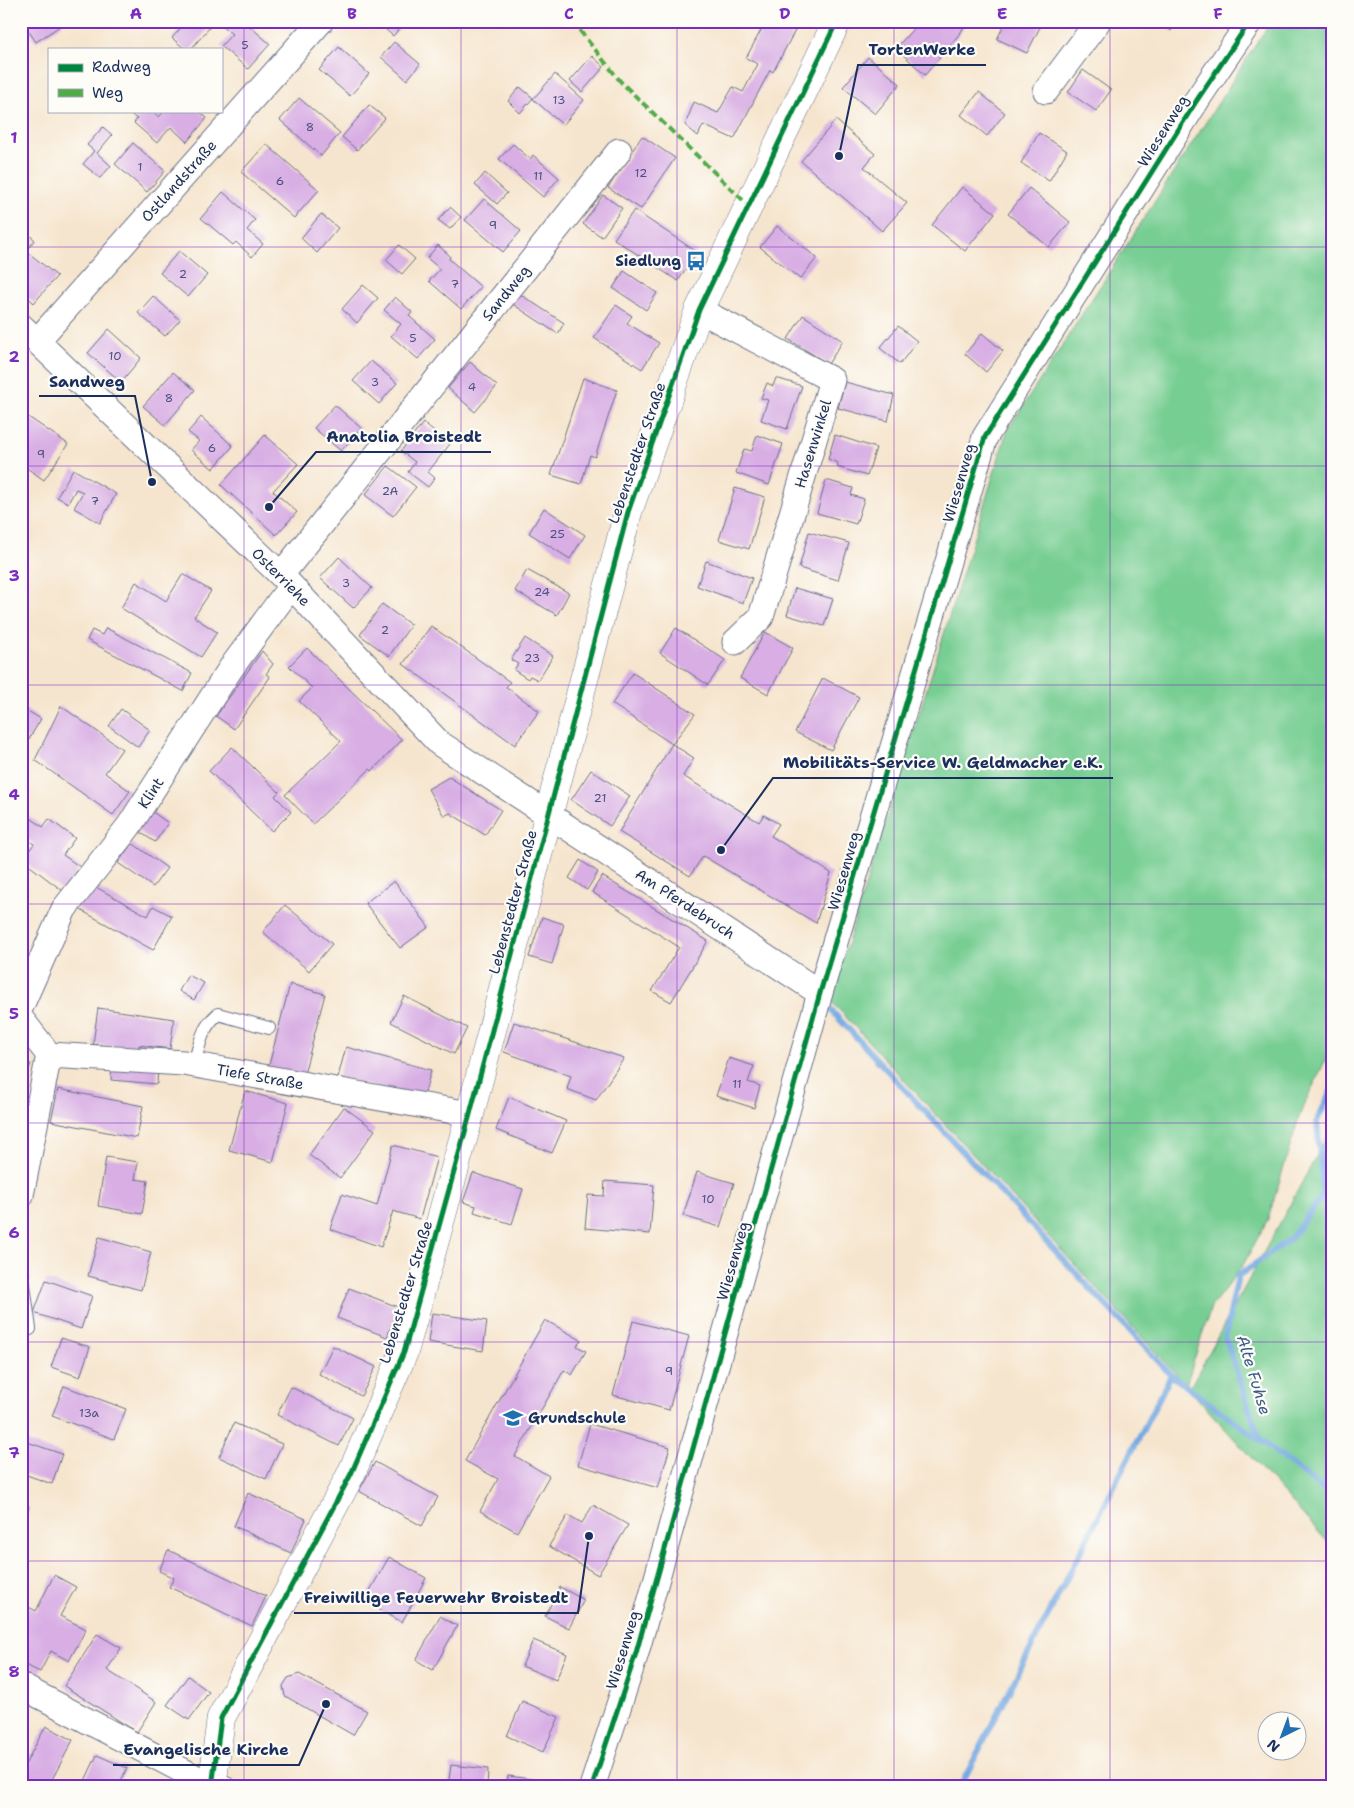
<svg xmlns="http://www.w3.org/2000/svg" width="1354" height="1808" viewBox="0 0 1354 1808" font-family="'Shantell Sans',sans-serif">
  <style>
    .green { fill: #77ce93; stroke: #497e78 }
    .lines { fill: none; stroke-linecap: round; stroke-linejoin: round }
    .stream { stroke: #75a9e2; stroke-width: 6 }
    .building { fill: #d8aee4 }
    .service-casing { stroke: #686f85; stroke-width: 14 }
    .minor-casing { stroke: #686f85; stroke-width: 27 }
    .tertiary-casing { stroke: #686f85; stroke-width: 29 }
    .service { stroke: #fff; stroke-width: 12 }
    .minor { stroke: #fff; stroke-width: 25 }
    .tertiary { stroke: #fff; stroke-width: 28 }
    .quiet { stroke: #52ab49; stroke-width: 4; stroke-dasharray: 8 4; stroke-linecap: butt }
    .cycleway-casing { stroke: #fdfcf7; stroke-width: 8 }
    .cycleway { stroke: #00873e; stroke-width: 5 }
    .grid { fill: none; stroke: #7b2cbf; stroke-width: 1; stroke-opacity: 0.55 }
    .labels { text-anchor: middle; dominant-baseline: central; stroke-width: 4.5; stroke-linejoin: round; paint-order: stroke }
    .number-label { font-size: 12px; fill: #4a4f80 }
    .street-label { font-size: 15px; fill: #1b2f5e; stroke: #fdfcf7 }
    .poi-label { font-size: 15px; font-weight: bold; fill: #1b2f5e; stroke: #fdfcf7; text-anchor: end }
    .water-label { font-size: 16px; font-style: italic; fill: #3a5a8c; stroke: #fdfcf7 }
    .leader { fill: none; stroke: #1b2f5e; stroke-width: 2 }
    .callout-dot { fill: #1b2f5e; stroke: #fdfcf7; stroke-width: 2 }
    .callout-label { font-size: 16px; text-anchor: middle; font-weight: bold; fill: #1b2f5e; stroke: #fdfcf7; stroke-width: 4.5; stroke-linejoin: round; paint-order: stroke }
    .neatline { fill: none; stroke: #7b2cbf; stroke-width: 2 }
    .grid-label { font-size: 16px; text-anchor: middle; font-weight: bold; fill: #7b2cbf }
  </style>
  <rect width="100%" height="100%" fill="#fdfcf7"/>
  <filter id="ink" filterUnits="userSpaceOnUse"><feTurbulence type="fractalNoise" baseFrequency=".02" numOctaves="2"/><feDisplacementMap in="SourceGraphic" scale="10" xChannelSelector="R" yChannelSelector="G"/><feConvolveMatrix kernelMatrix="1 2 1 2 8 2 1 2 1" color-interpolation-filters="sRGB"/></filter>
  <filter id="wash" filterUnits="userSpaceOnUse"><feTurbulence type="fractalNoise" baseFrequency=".0096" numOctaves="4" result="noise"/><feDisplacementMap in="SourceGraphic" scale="20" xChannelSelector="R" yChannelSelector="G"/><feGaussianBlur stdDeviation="1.12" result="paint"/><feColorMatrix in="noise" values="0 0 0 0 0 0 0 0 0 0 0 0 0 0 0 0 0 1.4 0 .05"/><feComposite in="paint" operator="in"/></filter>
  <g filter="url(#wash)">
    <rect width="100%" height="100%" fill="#f6e5ce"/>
    <!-- green -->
    <path class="green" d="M1271 21H1333V1044L1300 1114 1268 1219 1243 1265 1211 1307 1186 1385 830 1000 1007 431Z
      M1333 1126V1548L1189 1389Z"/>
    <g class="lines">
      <!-- stream -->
      <path class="stream" d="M827 1006 1171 1375 960 1787
        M1333 1087 1317 1121 1323 1195 1290 1239 1238 1276 1225 1337 1260 1440 1333 1497
        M1171 1375 1260 1440"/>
    </g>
    <g id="blocks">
      <!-- building -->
      <path class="building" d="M22 21H61L63 24 36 42Z
        M187 21H203L210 27 191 49H185L172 38Z
        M224 21H244L270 44 248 69 221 46 232 34 221 25Z
        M376 21H406L393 36Z
        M766 21H800L773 72 770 70 734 139 703 125 698 136 685 125 694 102 718 113 733 87 743 92 758 64 746 58Z
        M920 21H967L961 32 925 75 896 48Z
        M1006 21H1043L1027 53 997 39Z
        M1159 21H1178L1171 31Z
        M394 42 420 64 407 80 381 57Z
        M339 47 369 74 350 96 319 70Z
        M592 56 604 67 582 92 570 81Z
        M868 57 900 84 875 114 843 87Z
        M1083 70 1111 90 1096 111 1068 92Z
        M555 74 584 100 563 125 533 99Z
        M520 87 533 98 520 113 508 101Z
        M979 92 1005 113 987 136 961 115Z
        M299 98 340 133 321 156 280 120Z
        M369 105 385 118 357 150 342 137Z
        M127 111H152L159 117 164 111H199L207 118 187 142 171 127 157 143 134 123 137 119Z
        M836 120 875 154 864 167 907 203 882 231 801 161Z
        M103 127 112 135 97 153 111 166 100 178 83 164 94 151 87 145Z
        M1039 133 1067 151 1049 181 1021 163Z
        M642 136 675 158 641 209 608 188Z
        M133 143 165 171 147 192 115 164Z
        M266 144 319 190 294 218 241 172Z
        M513 144 530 159 533 155 559 178 543 197 499 159Z
        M485 173 507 193 497 204 475 185Z
        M962 187 995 213 965 251 932 225Z
        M1029 188 1070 222 1049 247 1008 214Z
        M223 192 255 220 247 230 263 244 252 257 236 242 233 245 201 218Z
        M603 195 622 208 602 237 583 224Z
        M484 199 521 231 503 252 465 220Z
        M450 207 461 217 450 229 438 220Z
        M634 210 697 252 678 281 614 239Z
        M321 214 338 228 317 253 301 238Z
        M777 226 817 258 800 279 760 247Z
        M21 228 35 240 21 256Z
        M399 245 415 259 402 274 386 260Z
        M438 245 450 256 449 259 481 287 461 309 429 281 440 269 427 258Z
        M179 251 207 275 188 297 160 273Z
        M30 254 57 276 34 303 21 291V264Z
        M624 271 657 293 646 310 613 288Z
        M363 285 378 298 357 323 342 309Z
        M515 291 564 323 558 334 508 301Z
        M153 296 180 320 165 336 138 313Z
        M395 297 412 312 409 316 435 339 418 359 391 336 401 324 384 310Z
        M616 305 632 316 627 323 659 343 642 369 594 338Z
        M803 315 843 341 828 364 788 339Z
        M898 326 917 341 900 364 880 348Z
        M109 329 141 358 121 382 88 353Z
        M982 333 1003 351 986 372 965 354Z
        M371 361 397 383 379 404 353 381Z
        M470 362 497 386 475 412 448 388Z
        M173 372 195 390 165 425 143 406Z
        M583 378 617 390 595 457 590 455 581 484 551 475Z
        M776 378 802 386 787 429 761 420 768 400 761 398 767 383 773 386Z
        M845 382 894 395 888 421 838 408Z
        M335 405 361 428 341 451 314 428Z
        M21 412 68 444 44 480 21 464Z
        M201 417 233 446 213 469 191 450 199 441 188 432Z
        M423 423 450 444 428 472 435 478 428 487 408 472 415 462 401 451Z
        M265 435 298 464 273 491 297 512 276 535 221 485Z
        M757 435 783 444 769 485 736 473 744 449 752 451Z
        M835 435 876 448 867 476 837 467 838 463 828 459Z
        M388 466 416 487 393 516 365 495Z
        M73 469 116 494 100 523 74 508 83 492 76 489 68 503 57 497Z
        M826 480 853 488 851 495 864 499 856 524 817 513Z
        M735 488 765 497 749 549 719 540Z
        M544 508 585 535 570 559 529 533Z
        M809 532 849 543 838 580 799 568Z
        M339 557 372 588 353 608 320 578Z
        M706 561 752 578 743 603 697 586Z
        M527 570 569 593 557 615 515 591Z
        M183 574 211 591 194 617 217 632 201 657 121 608 136 582 166 601Z
        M795 588 833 599 824 626 787 615Z
        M382 604 411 625 389 656 360 635Z
        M431 626 510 682 506 687 539 711 515 745 403 664Z
        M106 628 192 673 183 691 87 640 92 630 102 635Z
        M676 628 725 660 708 685 660 653Z
        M765 632 793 648 768 694 740 678Z
        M525 638 553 656 538 680 530 676 528 679 514 670 518 664 511 660Z
        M307 648 402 740 372 771 370 769 313 824 285 795 341 741 299 701 312 688 289 666Z
        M262 651 273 664 266 674 270 677 234 729 216 716Z
        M633 673 695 714 672 744 612 704Z
        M823 678 859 697 831 750 795 732Z
        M61 706 122 749 105 773 130 791 113 815 35 760Z
        M21 707 41 719 29 739 21 735Z
        M121 709 150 730 138 747 109 726Z
        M672 744 694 758 683 776 759 822 764 815 779 824 771 836 831 873 816 923 703 856 690 876 619 832Z
        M232 747 279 792 275 796 291 812 272 831 209 771Z
        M591 770 630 796 610 826 571 800Z
        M449 777 501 810 485 835 450 813 444 816 428 789Z
        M150 810 168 823 155 842 137 830Z
        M28 816 43 827 49 819 75 838 63 855 80 867 63 891 22 860 34 844 21 835V826Z
        M132 843 167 868 153 887 118 863Z
        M580 860 598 872 587 890 569 878Z
        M602 876 708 941 671 1002 652 991 679 947 592 892Z
        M394 881 429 927 400 948 365 903Z
        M94 886 148 916 153 906 172 916 153 950 77 908Z
        M285 905 332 944 309 971 263 932Z
        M542 917 564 924 552 964 529 957Z
        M188 975 204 983 194 1000 179 991Z
        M290 984 325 994 303 1078 268 1069Z
        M404 996 467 1028 454 1054 391 1022Z
        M98 1008 174 1019 170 1049 139 1045 138 1050 93 1044Z
        M514 1022 624 1058 596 1100 567 1089 571 1076 504 1052Z
        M346 1047 431 1070 423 1100 338 1077Z
        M729 1058 754 1066 748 1082 760 1086 754 1108 716 1096Z
        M21 1060 31 1064 21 1089Z
        M112 1064 158 1067 157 1084 111 1080Z
        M58 1089 143 1106 137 1138 51 1121Z
        M245 1091 288 1103 273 1162 229 1150Z
        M509 1097 566 1121 552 1153 496 1130Z
        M344 1107 375 1130 340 1178 309 1155Z
        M393 1145 437 1157 420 1219 393 1211 381 1247 330 1229 342 1194 377 1206Z
        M106 1157 138 1162 135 1179 148 1181 142 1214 98 1206Z
        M697 1172 734 1183 720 1227 683 1216Z
        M473 1173 523 1189 512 1224 474 1212 476 1206 463 1202Z
        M605 1181 654 1185 650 1234 585 1228 588 1195 604 1196Z
        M99 1237 151 1252 141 1290 88 1276Z
        M46 1280 92 1296 81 1329 34 1313Z
        M349 1288 398 1307 387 1337 337 1318Z
        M432 1313 487 1321 483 1351 428 1342Z
        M545 1320 581 1340 577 1346 586 1351 572 1375 564 1370 515 1456 549 1476 517 1532 480 1511 498 1479 465 1461Z
        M633 1321 689 1336 669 1410 613 1395Z
        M61 1338 90 1347 80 1377 51 1367Z
        M333 1346 376 1367 361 1396 319 1374Z
        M64 1386 126 1409 114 1439 52 1416Z
        M291 1387 353 1418 339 1446 277 1415Z
        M234 1423 282 1444 266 1479 219 1457Z
        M590 1424 670 1447 658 1488 578 1465Z
        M27 1442 62 1454 52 1484 21 1473V1457Z
        M375 1462 438 1497 422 1526 359 1491Z
        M248 1493 306 1519 291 1553 234 1526Z
        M21 1504 29 1507 22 1527H21Z
        M593 1505 628 1525 598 1575 549 1546 568 1515 582 1523Z
        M168 1550 266 1596 252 1626 169 1587 174 1578 159 1571Z
        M389 1557 426 1578 402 1622 364 1601Z
        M54 1575 76 1587 60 1616 86 1629 69 1661 51 1651 40 1672 21 1663V1603L36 1611Z
        M560 1587 584 1600 569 1628 545 1616Z
        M440 1616 457 1626 433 1670 416 1660Z
        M97 1634 121 1648 107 1670 156 1702 137 1732 64 1686Z
        M533 1640 567 1654 556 1680 522 1666Z
        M299 1674 367 1711 353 1735 285 1696 283 1686 288 1678Z
        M188 1676 209 1692 189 1720 167 1705Z
        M522 1701 559 1717 543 1752 507 1736Z
        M46 1726 73 1740 48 1787H21V1772Z
        M97 1755 127 1768 118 1787H82Z
        M451 1765 488 1769 487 1787H448Z
        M508 1776 539 1780 538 1787H507Z"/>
    </g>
  </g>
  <g filter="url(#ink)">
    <use href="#blocks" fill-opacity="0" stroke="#686f85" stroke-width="1"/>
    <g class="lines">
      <defs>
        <path id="service" d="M193 1065C201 1044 200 1029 218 1014L269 1028
          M21 1263 30 1329"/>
        <path id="minor" d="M1046 91 1097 23 1095 21
          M699 310 832 380 761 617 735 642
          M21 326 281 575 439 743 820 993
          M37 341 321 21
          M281 575 619 151
          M21 1006 64 909 129 826 231 668 291 586
          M21 1019 49 1055
          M49 1055 184 1063 470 1114
          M21 1195 49 1055
          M21 1686 212 1786 222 1787
          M592 1787 636 1653 820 993 985 437 1197 100 1250 21"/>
        <path id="tertiary" d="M212 1787 221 1718 351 1474 404 1352 470 1114 628 512 699 310 837 21"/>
      </defs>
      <!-- service casing -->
      <use href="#service" class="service-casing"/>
      <!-- minor casing -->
      <use href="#minor" class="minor-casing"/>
      <!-- tertiary casing -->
      <use href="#tertiary" class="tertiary-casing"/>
      <!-- service -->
      <use href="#service" class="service"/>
      <!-- minor -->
      <use href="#minor" class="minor"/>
      <!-- tertiary -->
      <use href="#tertiary" class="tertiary"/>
      <!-- quiet -->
      <path class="quiet" d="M572 21 621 82 749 206"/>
      <defs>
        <path id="cycleway" d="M212 1787 221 1718 351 1474 404 1352 470 1114 628 512 699 310 837 21
          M592 1787 636 1653 820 993 985 437 1197 100 1250 21"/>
      </defs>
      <!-- cycleway casing -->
      <use href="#cycleway" class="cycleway-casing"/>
      <!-- cycleway -->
      <use href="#cycleway" class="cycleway"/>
    </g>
  </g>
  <!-- grid -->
  <path class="grid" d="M244 21V1787M461 21V1787M677 21V1787M894 21V1787M1110 21V1787M21 247H1333M21 466H1333M21 685H1333M21 904H1333M21 1123H1333M21 1342H1333M21 1561H1333"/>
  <!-- icons -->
  <defs>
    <symbol id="bus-bare" viewBox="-9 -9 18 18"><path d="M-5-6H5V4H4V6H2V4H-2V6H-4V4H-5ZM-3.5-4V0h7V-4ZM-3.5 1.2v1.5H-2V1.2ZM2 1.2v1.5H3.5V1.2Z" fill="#1f6fb2" stroke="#fdfcf7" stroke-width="2.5" paint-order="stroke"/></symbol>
    <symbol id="school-bare" viewBox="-9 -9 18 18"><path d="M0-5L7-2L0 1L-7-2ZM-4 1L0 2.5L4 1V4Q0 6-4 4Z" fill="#1f6fb2" stroke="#fdfcf7" stroke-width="2.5" paint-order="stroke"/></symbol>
  </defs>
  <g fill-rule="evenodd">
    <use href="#bus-bare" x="682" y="247" width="28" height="28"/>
    <use href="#school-bare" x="499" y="1404" width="28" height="28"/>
  </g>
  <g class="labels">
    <!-- number labels -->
    <g class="number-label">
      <text x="245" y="45">5</text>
      <text x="559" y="100">13</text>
      <text x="310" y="127">8</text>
      <text x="140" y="167">1</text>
      <text x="641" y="173">12</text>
      <text x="538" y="176">11</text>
      <text x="280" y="181">6</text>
      <text x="493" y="225">9</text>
      <text x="183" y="274">2</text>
      <text x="455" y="284">7</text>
      <text x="413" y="338">5</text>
      <text x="115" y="356">10</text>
      <text x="375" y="382">3</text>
      <text x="472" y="387">4</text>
      <text x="169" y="398">8</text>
      <text x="212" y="448">6</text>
      <text x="41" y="454">9</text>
      <text x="390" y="491">2A</text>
      <text x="95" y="501">7</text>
      <text x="557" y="534">25</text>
      <text x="346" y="583">3</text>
      <text x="542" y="592">24</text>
      <text x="385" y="630">2</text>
      <text x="532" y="658">23</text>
      <text x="600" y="798">21</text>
      <text x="737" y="1084">11</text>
      <text x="708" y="1199">10</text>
      <text x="669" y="1371">9</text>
      <text x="89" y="1413">13a</text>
    </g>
    <!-- street labels -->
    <g class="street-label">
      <text transform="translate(1163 131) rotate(-58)">Wiesenweg</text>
      <text transform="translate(179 181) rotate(-48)">Ostlandstraße</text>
      <text transform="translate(506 293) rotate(-51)">Sandweg</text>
      <text transform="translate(813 444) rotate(-73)">Hasenwinkel</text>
      <text transform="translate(637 453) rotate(-71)">Lebenstedter Straße</text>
      <text transform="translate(959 483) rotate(-74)">Wiesenweg</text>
      <text transform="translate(281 577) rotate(45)">Osterriehe</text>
      <text transform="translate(151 793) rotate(-57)">Klint</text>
      <text transform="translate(844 871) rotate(-74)">Wiesenweg</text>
      <text transform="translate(513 902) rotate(-75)">Lebenstedter Straße</text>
      <text transform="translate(685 904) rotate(33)">Am Pferdebruch</text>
      <text transform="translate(260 1077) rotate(10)">Tiefe Straße</text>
      <text transform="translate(733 1261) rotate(-74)">Wiesenweg</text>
      <text transform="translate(406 1292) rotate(-73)">Lebenstedter Straße</text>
      <text transform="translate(623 1650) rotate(-73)">Wiesenweg</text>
    </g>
    <!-- poi labels -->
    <g class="poi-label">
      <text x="681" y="261">Siedlung</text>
      <text x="528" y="1418" text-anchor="start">Grundschule</text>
    </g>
    <!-- water labels -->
    <g class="water-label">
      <text transform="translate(1254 1375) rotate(73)">Alte Fuhse</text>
    </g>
  </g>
  <!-- callouts -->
  <path class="leader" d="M839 156L858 65H986M152 482L135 396H39M269 507L316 452H491M721 850L773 778H1113M589 1536L578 1613H294M326 1704L299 1765H113"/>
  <g class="callout-dot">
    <circle cx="839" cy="156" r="5"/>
    <circle cx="152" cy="482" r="5"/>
    <circle cx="269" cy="507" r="5"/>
    <circle cx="721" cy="850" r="5"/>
    <circle cx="589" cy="1536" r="5"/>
    <circle cx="326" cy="1704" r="5"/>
  </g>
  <g class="callout-label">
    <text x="922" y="55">TortenWerke</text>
    <text x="87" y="387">Sandweg</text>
    <text x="404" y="442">Anatolia Broistedt</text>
    <text x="943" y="768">Mobilitäts-Service W. Geldmacher e.K.</text>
    <text x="436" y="1603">Freiwillige Feuerwehr Broistedt</text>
    <text x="206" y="1755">Evangelische Kirche</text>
  </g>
  <!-- margin -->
  <rect width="1354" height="1808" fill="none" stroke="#fdfcf7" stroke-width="55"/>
  <!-- legend -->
  <rect x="48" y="48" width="175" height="65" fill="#fdfcf7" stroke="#a3aaba"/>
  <rect x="58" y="64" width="25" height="8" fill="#00873e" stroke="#a3aaba"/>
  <text x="92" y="72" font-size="15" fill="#1b2f5e">Radweg</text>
  <rect x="58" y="89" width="25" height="8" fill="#52ab49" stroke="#a3aaba"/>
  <text x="92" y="98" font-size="15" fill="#1b2f5e">Weg</text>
  <!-- north arrow -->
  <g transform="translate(1282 1736) rotate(222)"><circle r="24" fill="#fdfcf7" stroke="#a3aaba"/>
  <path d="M0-4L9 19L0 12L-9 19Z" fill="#1f6fb2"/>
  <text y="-8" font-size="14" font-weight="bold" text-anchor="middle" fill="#1b2f5e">N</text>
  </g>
  <rect x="28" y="28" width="1298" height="1752" class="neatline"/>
  <g class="grid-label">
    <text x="136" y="19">A</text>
    <text x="352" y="19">B</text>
    <text x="569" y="19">C</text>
    <text x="785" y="19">D</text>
    <text x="1002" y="19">E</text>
    <text x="1218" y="19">F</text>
    <text x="14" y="143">1</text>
    <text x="14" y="362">2</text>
    <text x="14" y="581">3</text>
    <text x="14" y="800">4</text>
    <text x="14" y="1019">5</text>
    <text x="14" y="1238">6</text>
    <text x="14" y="1458">7</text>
    <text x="14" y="1677">8</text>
  </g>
</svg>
